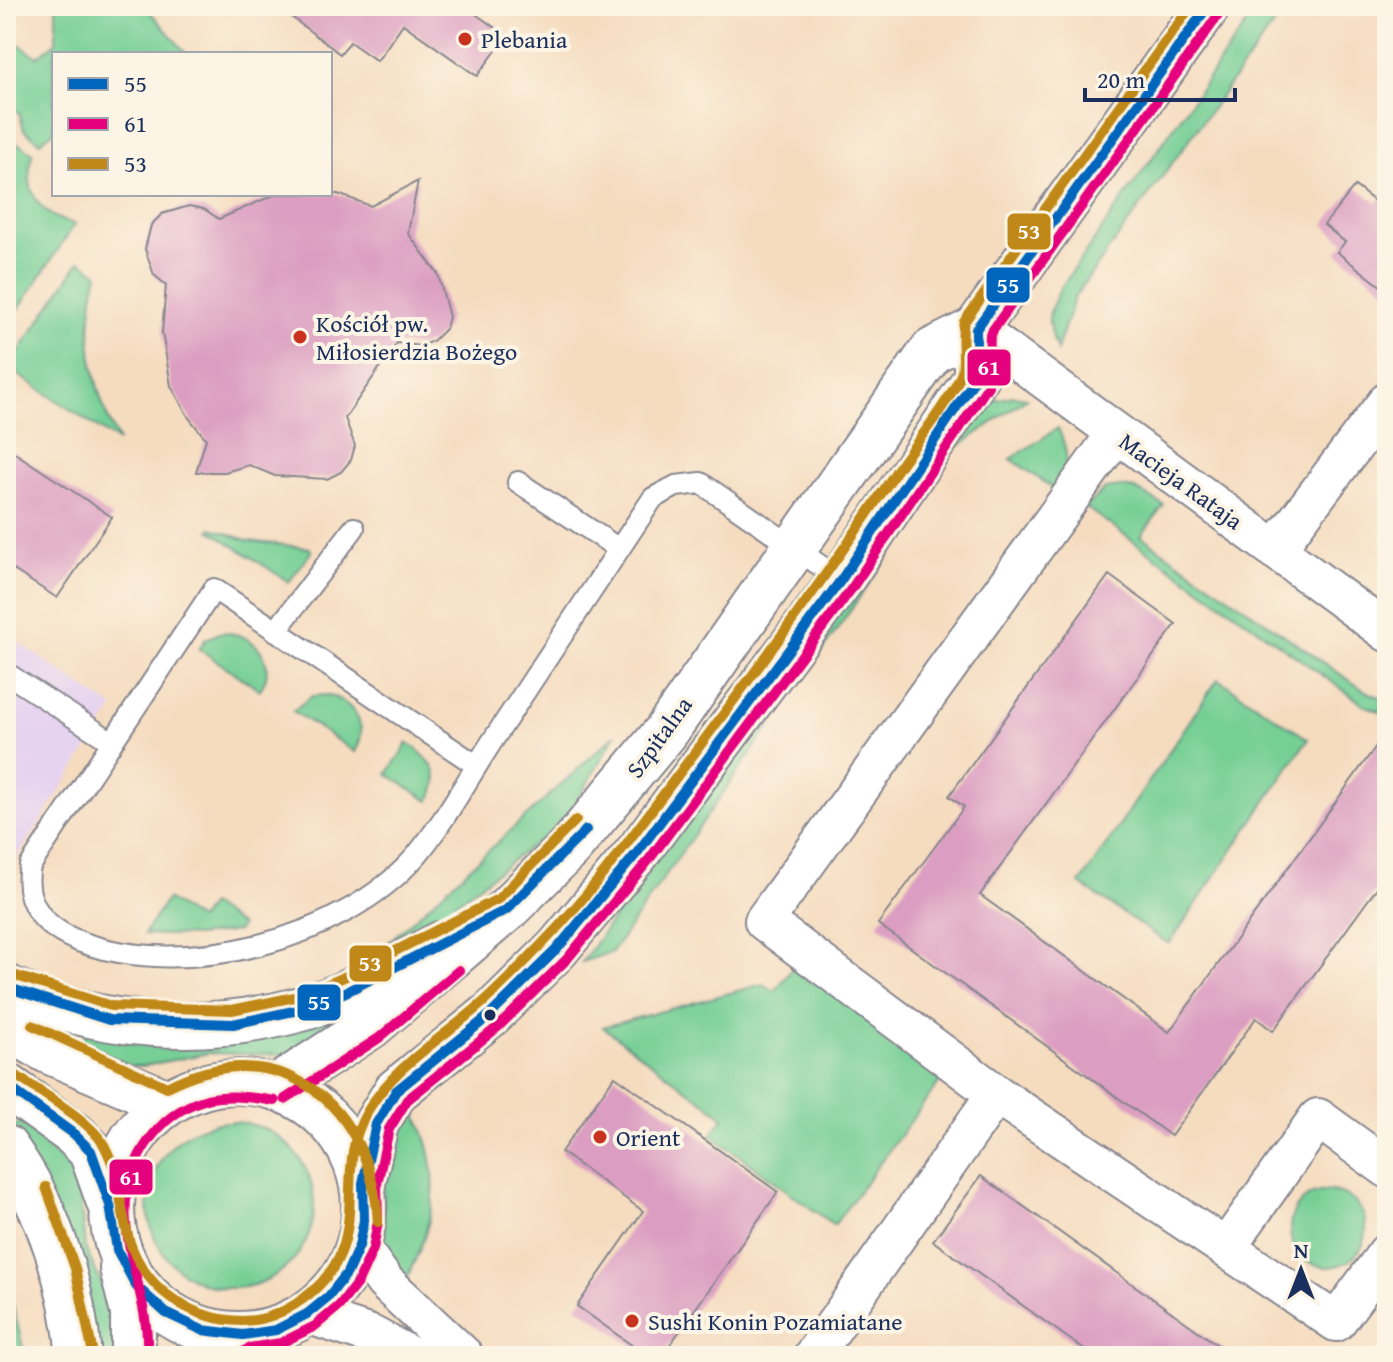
<svg xmlns="http://www.w3.org/2000/svg" width="1393" height="1362" viewBox="0 0 1393 1362" font-family="'Gentium Book Plus',serif">
  <style>
    .built { fill: #e6d3f0 }
    .green { fill: #76cf95; stroke: #487f7a; stroke-width: 2 }
    .building { fill: #db9dc1 }
    .lines { fill: none; stroke-linecap: round; stroke-linejoin: round }
    .lane-casing { stroke: #88868e; stroke-width: 24 }
    .street-casing { stroke: #88868e; stroke-width: 42 }
    .secondary-casing { stroke: #88868e; stroke-width: 48 }
    .lane { stroke: #fff; stroke-width: 20 }
    .street { stroke: #fff; stroke-width: 38 }
    .secondary { stroke: #fff; stroke-width: 44 }
    .bus-1-casing { stroke: #fcf5e5; stroke-width: 16 }
    .bus-2-casing { stroke: #fcf5e5; stroke-width: 16 }
    .bus-3-casing { stroke: #fcf5e5; stroke-width: 16 }
    .bus-1 { stroke: #0065bd; stroke-width: 10 }
    .bus-2 { stroke: #e5007d; stroke-width: 10 }
    .bus-3 { stroke: #c08818; stroke-width: 10 }
    .poi-dot { fill: #c8321e; stroke: #fcf5e5; stroke-width: 3 }
    .bus-dot { fill: #1b2f5e; stroke: #fcf5e5; stroke-width: 3 }
    .labels { text-anchor: middle; dominant-baseline: central; stroke-width: 8; stroke-linejoin: round; paint-order: stroke }
    .poi-label { font-size: 24px; fill: #1b2f5e; stroke: #fcf5e5; text-anchor: start }
    .street-label { font-size: 24px; fill: #1b2f5e; stroke: #fcf5e5 }
    .line-badge { stroke: #fcf5e5; stroke-width: 3 }
    .badge-label { font-size: 22px; text-anchor: middle; font-weight: bold; fill: #fff }
  </style>
  <rect width="100%" height="100%" fill="#fcf5e5"/>
  <filter id="ink" filterUnits="userSpaceOnUse"><feTurbulence type="fractalNoise" baseFrequency=".0125" numOctaves="2"/><feDisplacementMap in="SourceGraphic" scale="16" xChannelSelector="R" yChannelSelector="G"/><feConvolveMatrix kernelMatrix="1 2 1 2 8 2 1 2 1" color-interpolation-filters="sRGB"/></filter>
  <filter id="wash" filterUnits="userSpaceOnUse"><feTurbulence type="fractalNoise" baseFrequency=".006" numOctaves="4" result="noise"/><feDisplacementMap in="SourceGraphic" scale="32" xChannelSelector="R" yChannelSelector="G"/><feGaussianBlur stdDeviation="1.8" result="paint"/><feColorMatrix in="noise" values="0 0 0 0 0 0 0 0 0 0 0 0 0 0 0 0 0 1.4 0 .05"/><feComposite in="paint" operator="in"/></filter>
  <g filter="url(#wash)">
    <rect width="100%" height="100%" fill="#f5dcbf"/>
    <!-- built -->
    <path class="built" d="M6 634 114 708 6 874Z"/>
    <!-- green -->
    <path class="green" d="M56 6H145L187 54H54V131L40 142 24 130 19 112 6 107V44L10 38 37 57 56 42Z
      M1259 6H1287L1075 296 1057 350C1045 321 1046 315 1062 286Z
      M19 144 33 153C22 188 38 217 75 224L6 328V146Z
      M80 261 98 274C82 333 91 388 119 442L8 368Z
      M1014 396 1027 398 935 463 978 404Z
      M1058 428C1068 449 1071 471 1057 491L1011 459Z
      M1120 487 1135 489 1164 505 1141 536 1365 691 1387 700V714L1366 706 1085 507 1105 489Z
      M904 510 903 535 612 952 582 962Z
      M212 528 249 541 310 548 311 552 289 582 210 530Z
      M219 633C252 630 280 660 260 690L199 649 205 640Z
      M1218 679 1308 739 1169 944 1080 884Z
      M328 695C354 703 370 726 355 752L293 711 312 696Z
      M616 734 565 821 397 947 368 961Z
      M408 743C430 758 446 775 429 801L387 774Z
      M167 899 199 920 210 905 241 926 238 931 197 936 144 934Z
      M795 965 944 1076 834 1225 711 1135 724 1117 603 1027 763 984 775 991Z
      M342 1012 349 1024 291 1055 209 1053 143 1066H129L80 1043 86 1031Z
      M411 1103C444 1167 439 1214 407 1277L394 1266 384 1237 383 1184 386 1144Z
      M24 1119 71 1160 78 1176 85 1248 116 1315 114 1356H93L12 1128Z
      M148 1205a83 83 0 1 1 166 0a83 83 0 1 1-166 0Z
      M1290 1229a38 38 0 1 1 76 0a38 38 0 1 1-76 0Z
      M8 1285 25 1356H6Z"/>
    <g id="blocks">
      <!-- building -->
      <path class="building" d="M277 6H464L507 36 477 76 403 24 377 61 350 42 340 54Z
        M418 181 408 233 438 274 449 317 446 328 433 341 420 346 397 343 345 418 355 446 351 460 341 472 327 479 275 476 249 465 225 472H196L206 439 189 418 171 386 162 332 166 285 154 275 145 249 151 225 162 214 189 206 204 209 219 219 276 194H338L371 206Z
        M1355 186 1377 203 1387 191V291L1337 252 1345 242 1324 225Z
        M6 447 112 517 57 598 6 565Z
        M1109 575 1176 624 980 895 1169 1032 1387 731V874L1273 1031 1256 1018 1171 1136 878 924 964 807 949 796Z
        M615 1076 778 1192 662 1356H647L577 1306 643 1211 561 1152Z
        M981 1176 1233 1356H1093L933 1241Z"/>
    </g>
  </g>
  <g filter="url(#ink)">
    <use href="#blocks" fill-opacity="0" stroke="#88868e" stroke-width="2"/>
    <g class="lines">
      <defs>
        <path id="lane" d="M518 482 619 549
          M276 631 354 528
          M6 673 112 742
          M476 765 214 589 30 866C22 904 46 929 81 942 185 980 343 940 416 856 445 821 468 778 493 740 546 659 600 579 653 498L676 486 701 483 841 580"/>
        <path id="street" d="M976 329 1387 632
          M1116 434 764 921 996 1094 1336 1322 1387 1253
          M1275 550 1387 402
          M359 1246 385 1282 464 1356
          M1226 1248 1318 1118 1387 1168
          M307 1314 371 1335 410 1356
          M813 1356 996 1094"/>
        <path id="secondary" d="M6 987C98 1029 204 1036 301 1009 350 996 395 967 440 944
          M6 1027 48 1051 167 1102
          M112 1208a126 126 0 1 1 252 0a126 126 0 1 1-252 0Z
          M6 1085 74 1134 91 1151 110 1205
          M277 1087 371 1026 506 910 570 847 665 733 932 351 976 329 1208 6
          M6 1148C49 1208 72 1283 79 1356
          M363 1183 376 1124 396 1091 490 1015 557 949 637 853 841 580 976 378V329
          M122 1268 133 1313V1356"/>
      </defs>
      <!-- lane casing -->
      <use href="#lane" class="lane-casing"/>
      <!-- street casing -->
      <use href="#street" class="street-casing"/>
      <!-- secondary casing -->
      <use href="#secondary" class="secondary-casing"/>
      <!-- lane -->
      <use href="#lane" class="lane"/>
      <!-- street -->
      <use href="#street" class="street"/>
      <!-- secondary -->
      <use href="#secondary" class="secondary"/>
      <defs>
        <path id="bus-1" d="M6 987 109 1020 233 1024 303 1009 348 991 506 910 586 830
          M6 1085 74 1134 91 1151 110 1205 117 1250 136 1286 166 1313 202 1330 243 1335 276 1330 307 1314 329 1296 347 1273 359 1246 364 1220 363 1183 376 1124 396 1091 490 1015 557 949 637 853 841 580 976 378V329L1208 6"/>
        <path id="bus-2" d="M285 1099 379 1038 459 970
          M147 1356C150 1309 130 1269 126 1223 121 1169 154 1114 207 1099 229 1094 253 1097 275 1101
          M238 1356 249 1348 281 1343 315 1326 339 1306 358 1282 373 1249 378 1221 377 1184 389 1129 407 1100 499 1026 567 959 648 861 852 588 988 386 990 334 1219 14"/>
        <path id="bus-3" d="M10 974 111 1006 232 1010 299 996 342 978 498 899 576 820
          M32 1025 167 1087C280 1029 371 1105 378 1222
          M14 1074C39 1092 89 1119 104 1145 122 1178 120 1218 132 1248 150 1293 194 1320 242 1321 263 1321 285 1312 303 1299 379 1243 329 1177 367 1112 394 1066 440 1040 479 1006 502 986 523 964 544 942 599 885 645 818 693 755 764 660 834 566 899 467 913 447 958 390 962 371 965 355 960 338 964 322L1191 6
          M46 1187 75 1268 93 1354"/>
      </defs>
      <!-- bus-1 casing -->
      <use href="#bus-1" class="bus-1-casing"/>
      <!-- bus-2 casing -->
      <use href="#bus-2" class="bus-2-casing"/>
      <!-- bus-3 casing -->
      <use href="#bus-3" class="bus-3-casing"/>
      <!-- bus-1 -->
      <use href="#bus-1" class="bus-1"/>
      <!-- bus-2 -->
      <use href="#bus-2" class="bus-2"/>
      <!-- bus-3 -->
      <use href="#bus-3" class="bus-3"/>
    </g>
  </g>
  <!-- markers -->
  <g class="poi-dot">
    <circle cx="465" cy="39" r="8"/>
    <circle cx="300" cy="337" r="8"/>
    <circle cx="600" cy="1137" r="8"/>
    <circle cx="632" cy="1321" r="8"/>
  </g>
  <circle class="bus-dot" cx="490" cy="1015" r="7"/>
  <g class="labels">
    <!-- poi labels -->
    <g class="poi-label">
      <text x="481" y="39">Plebania</text>
      <text x="316" y="323">Kościół pw.<tspan x="316" dy="28">Miłosierdzia Bożego</tspan></text>
      <text x="616" y="1137">Orient</text>
      <text x="648" y="1321">Sushi Konin Pozamiatane</text>
    </g>
    <!-- street labels -->
    <g class="street-label">
      <text transform="translate(1181 481) rotate(36)">Macieja Rataja</text>
      <text transform="translate(659 737) rotate(-54)">Szpitalna</text>
    </g>
  </g>
  <g class="line-badge">
    <rect x="1006" y="212" width="46" height="39" rx="8" fill="#c08818"/>
    <rect x="985" y="266" width="46" height="38" rx="8" fill="#0065bd"/>
    <rect x="966" y="348" width="46" height="39" rx="8" fill="#e5007d"/>
    <rect x="348" y="944" width="45" height="39" rx="8" fill="#c08818"/>
    <rect x="296" y="983" width="46" height="39" rx="8" fill="#0065bd"/>
    <rect x="108" y="1158" width="46" height="38" rx="8" fill="#e5007d"/>
  </g>
  <g class="badge-label">
    <text x="1029" y="239">53</text>
    <text x="1008" y="293">55</text>
    <text x="989" y="375">61</text>
    <text x="370" y="971">53</text>
    <text x="319" y="1010">55</text>
    <text x="131" y="1185">61</text>
  </g>
  <!-- margin -->
  <rect width="1393" height="1362" fill="none" stroke="#fcf5e5" stroke-width="32"/>
  <!-- legend -->
  <rect x="52" y="52" width="280" height="144" fill="#fcf5e5" stroke="#a2a6af" stroke-width="2"/>
  <rect x="68" y="78" width="40" height="12" fill="#0065bd" stroke="#a2a6af" stroke-width="2"/>
  <text x="124" y="92" font-size="24" fill="#1b2f5e">55</text>
  <rect x="68" y="118" width="40" height="12" fill="#e5007d" stroke="#a2a6af" stroke-width="2"/>
  <text x="124" y="132" font-size="24" fill="#1b2f5e">61</text>
  <rect x="68" y="158" width="40" height="12" fill="#c08818" stroke="#a2a6af" stroke-width="2"/>
  <text x="124" y="172" font-size="24" fill="#1b2f5e">53</text>
  <!-- north arrow -->
  <g transform="translate(1301 1270)" stroke="#fcf5e5" stroke-width="6" paint-order="stroke">
  <path d="M0-6L14 30L0 20L-14 30Z" fill="#1b2f5e"/>
  <text y="-12" font-size="22" font-weight="bold" text-anchor="middle" fill="#1b2f5e">N</text>
  </g>
  <!-- scale -->
  <path d="M1085 88v12h150v-12" fill="none" stroke="#1b2f5e" stroke-width="4"/>
  <text x="1097" y="88" font-size="24" fill="#1b2f5e" stroke="#fcf5e5" stroke-width="6" paint-order="stroke">20 m</text>
</svg>
